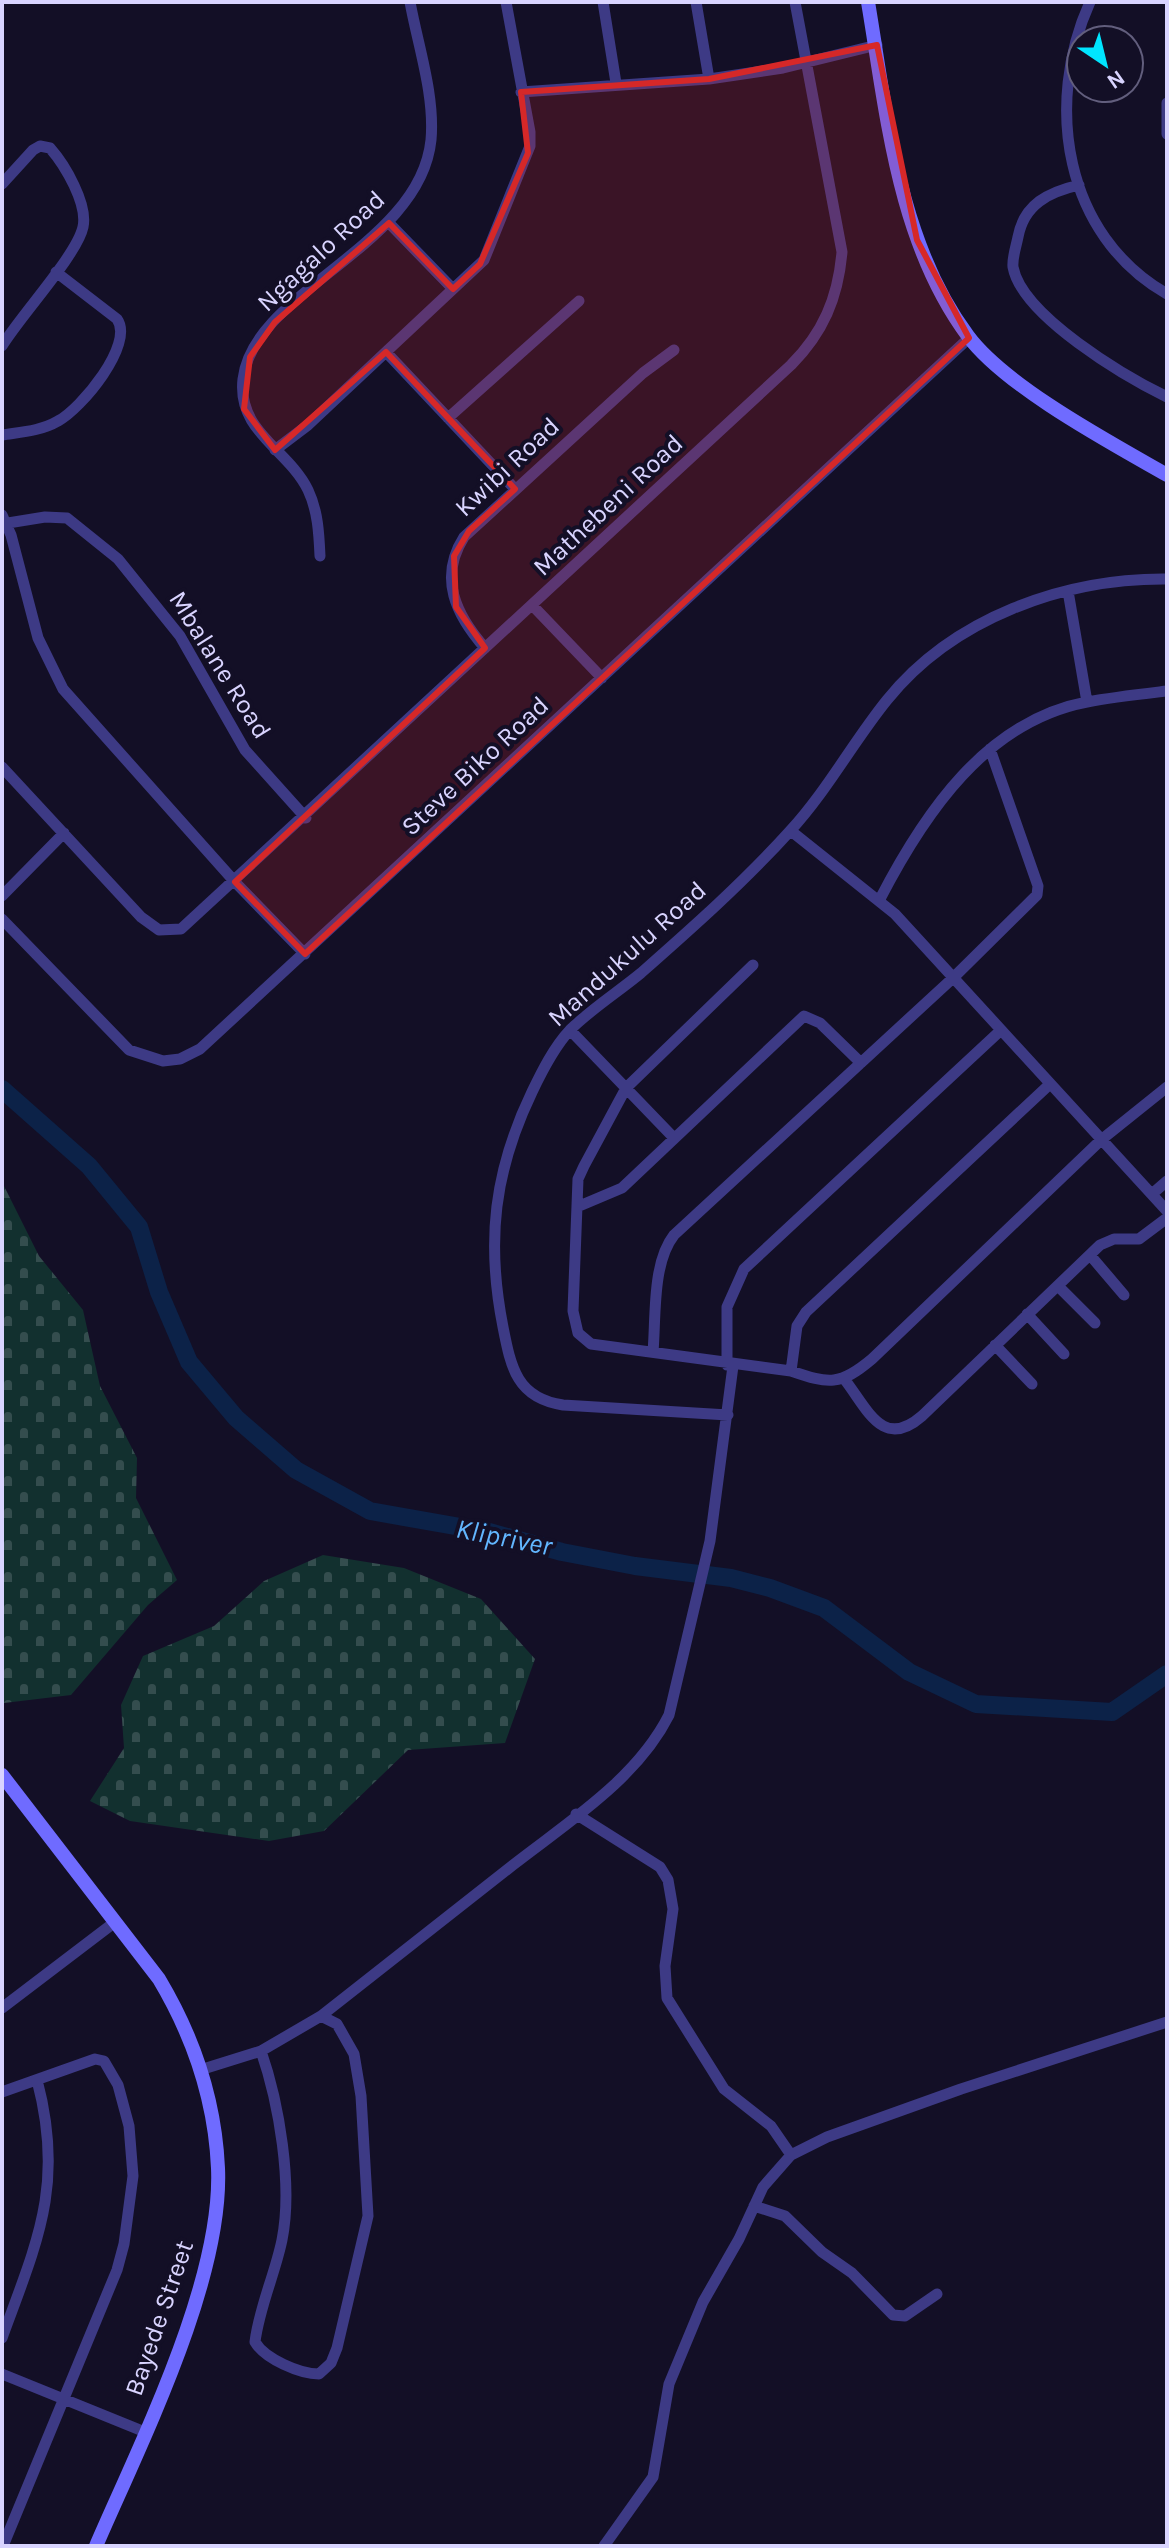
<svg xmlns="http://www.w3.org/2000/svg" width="1169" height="2548" viewBox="0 0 1169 2548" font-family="Karla,sans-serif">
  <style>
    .cemetery { fill: url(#cemetery-stones) }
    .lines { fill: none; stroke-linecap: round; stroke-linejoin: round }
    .river { stroke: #0c2248; stroke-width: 18 }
    .street { stroke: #3d3a85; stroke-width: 11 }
    .secondary { stroke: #6f6bff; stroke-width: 14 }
    .marked { fill: #d62828; fill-opacity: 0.2; stroke: #d62828; stroke-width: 6; stroke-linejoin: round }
    .labels { text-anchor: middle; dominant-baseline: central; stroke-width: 8; stroke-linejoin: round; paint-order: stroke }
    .street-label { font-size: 26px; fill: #d9d4ff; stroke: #130f26 }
    .water-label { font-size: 28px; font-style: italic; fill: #62b6ff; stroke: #130f26 }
  </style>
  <defs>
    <pattern id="cemetery-stones" width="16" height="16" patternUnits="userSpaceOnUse" patternTransform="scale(2)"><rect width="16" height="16" fill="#12302f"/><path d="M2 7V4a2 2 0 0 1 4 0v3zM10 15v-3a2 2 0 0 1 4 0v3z" fill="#344d4e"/></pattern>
  </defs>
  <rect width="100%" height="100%" fill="#130f26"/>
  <!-- cemetery -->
  <path class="cemetery" d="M2 1182 39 1256 83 1310 100 1386 137 1458 136 1498 177 1580 148 1605 71 1695 4 1703Z
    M323 1555 404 1568 481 1599 535 1659 505 1743 408 1750 324 1831 269 1841 130 1821 90 1801 124 1748 121 1705 143 1656 214 1626 264 1581Z"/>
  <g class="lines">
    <!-- river -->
    <path class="river" d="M2 1089 89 1166 139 1227 159 1292 189 1362 236 1418 296 1470 370 1511 489 1532 562 1552 635 1566 731 1578 770 1588 824 1608 909 1672 976 1704 1112 1712 1167 1674"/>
    <!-- street -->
    <path class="street" d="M603 2 616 83
      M696 2 709 79
      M1090 2C1044 104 1064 235 1167 294
      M521 92 709 79 783 68 877 45
      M1167 103V134
      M2 184 33 150 40 146 50 148C65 165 88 204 83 227 77 255 20 316 2 346
      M1079 185C1049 192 1024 204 1018 237 1016 247 1012 258 1013 267 1022 316 1126 377 1167 397
      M389 223 453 289
      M386 352 515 489
      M448 418 579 301
      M2 435C21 432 41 431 58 421 81 409 135 344 117 319L56 272
      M275 450 308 425 484 260 530 146V132L506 2
      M2 515 11 535 38 638 63 689 235 882 305 954
      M8 523 45 517 67 518 118 559 180 636 245 750 306 818
      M320 556C319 534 318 511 308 490 288 449 237 432 243 379 253 291 420 247 431 140 435 95 418 46 410 2
      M1068 591 1087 702
      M533 606 602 678
      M485 648C456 615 438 578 464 537L643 373 674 350
      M2 767 141 917 159 930 181 929 791 365C823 333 838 298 842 252L795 2
      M791 831 895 914 1167 1211
      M2 896 64 833
      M880 899C924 814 986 721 1087 702 1113 697 1141 694 1167 691
      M2 919 129 1050 163 1061 180 1059 200 1049 969 338
      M753 965 626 1088 584 1166 578 1179 573 1311 578 1333 591 1344 791 1371C829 1384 840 1386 872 1359L1101 1140 1167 1087
      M570 1030 674 1138
      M1152 1194 1167 1181
      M577 1207 622 1188 804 1016 820 1023 861 1063
      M1090 1255 1124 1295
      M1058 1286 1095 1323
      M1027 1314 1064 1354
      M995 1345 1032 1384
      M653 1352C656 1317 652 1263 674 1235L953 978 1037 895 1038 886 990 749
      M727 1365V1307L744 1269 1000 1031
      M791 1371 797 1326 806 1312 1050 1084
      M845 1380C868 1410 883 1450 922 1416L1100 1245 1114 1239H1139L1167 1218
      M728 1415 563 1405C517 1398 511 1368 503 1327 486 1241 494 1171 532 1092 542 1071 554 1047 570 1030 591 1009 618 992 641 973 692 928 744 882 790 831 827 791 853 742 887 700 953 618 1064 578 1167 579
      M576 1814 660 1867 668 1880 673 1909 665 1966 667 1998 724 2089 771 2126 791 2155
      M2 2008 115 1922
      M321 2016C385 1966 449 1915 513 1865 568 1822 637 1779 669 1715L710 1541 733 1366
      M200 2070 261 2051 321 2016 337 2024 354 2054 361 2096 368 2216 337 2348 331 2363 319 2374C300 2374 265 2359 255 2342 259 2308 275 2274 282 2240 293 2185 279 2103 261 2051
      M2 2092 95 2059 104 2061 118 2085 129 2126 133 2176 124 2244 117 2270 3 2546
      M754 2206 785 2216 822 2252 852 2273 893 2315 905 2316 937 2294
      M2 2338C37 2242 65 2185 37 2080
      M2 2374 145 2432
      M604 2546 653 2477 669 2384 703 2302 739 2239 763 2187 791 2155 827 2137 961 2089 1167 2022"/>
    <!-- secondary -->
    <path class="secondary" d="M868 2C887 115 898 242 968 336 1006 387 1111 443 1167 475
      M2 1775 159 1979C193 2036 215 2101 218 2168 223 2280 141 2442 96 2546"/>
  </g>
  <!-- marked area -->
  <path class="marked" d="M877 45 917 240 969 338 305 954 235 882 485 648 456 607 454 556 469 531 515 489 386 352 275 450 244 409 250 357 275 322 389 223 453 289 480 264 528 153 521 92 709 79Z"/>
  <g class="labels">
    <!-- street labels -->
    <g class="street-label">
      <text transform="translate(321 251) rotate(-43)">Ngagalo Road</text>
      <text transform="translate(507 467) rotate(-43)">Kwibi Road</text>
      <text transform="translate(608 505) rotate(-43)">Mathebeni Road</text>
      <text transform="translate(220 665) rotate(58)">Mbalane Road</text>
      <text transform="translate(475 766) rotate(-43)">Steve Biko Road</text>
      <text transform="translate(627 954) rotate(-42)">Mandukulu Road</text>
      <text transform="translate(159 2318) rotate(-71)">Bayede Street</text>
    </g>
    <!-- water labels -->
    <g class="water-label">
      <text transform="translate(504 1537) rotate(11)">Klipriver</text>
    </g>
  </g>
  <!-- border -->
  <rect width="1169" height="2548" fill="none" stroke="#d9d4ff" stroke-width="8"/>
  <!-- north arrow -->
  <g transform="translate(1105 64) rotate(145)"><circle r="38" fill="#130f26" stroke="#625e7d" stroke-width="2"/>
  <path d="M0-6L14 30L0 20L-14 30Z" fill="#00e5ff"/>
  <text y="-12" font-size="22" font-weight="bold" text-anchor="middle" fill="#d9d4ff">N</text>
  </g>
</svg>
